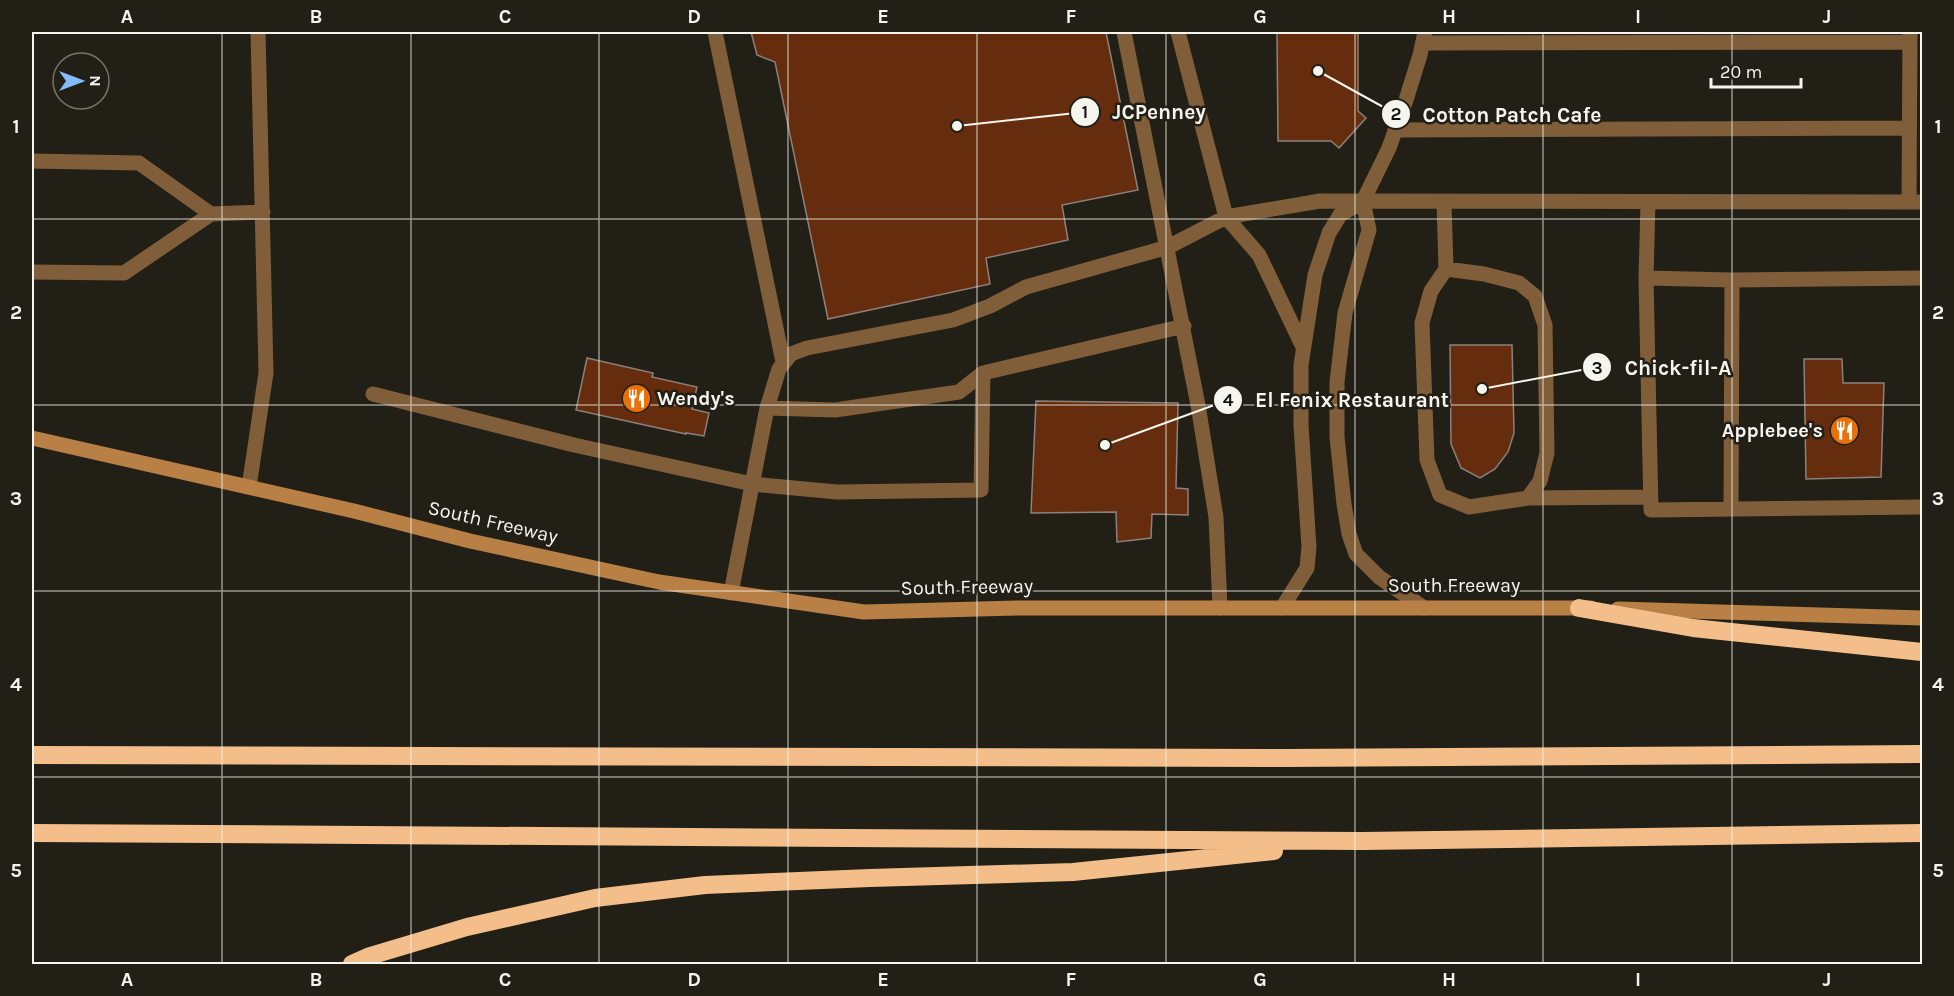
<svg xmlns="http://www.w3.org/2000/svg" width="1954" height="996" viewBox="0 0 1954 996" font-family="Karla,sans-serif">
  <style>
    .building { fill: #652d0d; stroke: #8c817c; stroke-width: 1.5 }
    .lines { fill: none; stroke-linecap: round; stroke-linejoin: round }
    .lane { stroke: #805e3a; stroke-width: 15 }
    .secondary { stroke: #b98045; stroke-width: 15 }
    .highway { stroke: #f3be8a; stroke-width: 18 }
    .grid { fill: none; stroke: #f6f4ee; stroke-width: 1.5; stroke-opacity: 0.55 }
    .labels { text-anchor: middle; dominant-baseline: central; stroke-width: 5; stroke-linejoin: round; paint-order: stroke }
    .poi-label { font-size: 20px; font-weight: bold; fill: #f6f4ee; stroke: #221f16; text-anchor: start }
    .street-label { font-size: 20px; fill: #f6f4ee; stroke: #221f16 }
    .leader { fill: none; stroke: #f6f4ee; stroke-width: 2 }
    .callout-dot { fill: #f6f4ee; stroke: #221f16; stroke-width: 2 }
    .mark-label { font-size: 18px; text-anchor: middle; font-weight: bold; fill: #111 }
    .callout-label { font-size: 21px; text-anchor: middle; font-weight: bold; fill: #f6f4ee; stroke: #221f16; stroke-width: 5; stroke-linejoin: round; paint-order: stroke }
    .neatline { fill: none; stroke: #f6f4ee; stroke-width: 2 }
    .grid-label { font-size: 20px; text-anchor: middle; font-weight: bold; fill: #f6f4ee }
  </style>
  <rect width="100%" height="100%" fill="#221f16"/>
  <!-- building -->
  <path class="building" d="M751 32H1106L1138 190 1062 205 1068 240 986 258 990 284 828 319 775 62 757 55Z
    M1277 32H1358V111L1366 118 1339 148 1331 141H1278Z
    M1450 345H1512L1514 433 1508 452 1495 469 1480 478 1461 468 1451 444Z
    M587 358 653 373 652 377 697 387 692 409 709 413 704 436 686 433V434L576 410Z
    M1804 359H1842L1843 383H1884L1881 477 1806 479Z
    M1036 401 1178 403 1176 488 1188 489V515L1152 514 1151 538 1117 542 1116 512 1031 513Z"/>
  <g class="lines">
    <!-- lane -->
    <path class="lane" d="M715 32 783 362
      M1124 32 1198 405 1216 517 1220 608
      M1178 32 1226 217 1320 201 1922 202
      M1423 43 1910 42
      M1395 130 1909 128
      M32 161 139 163 211 214
      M1363 201 1369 230 1345 313 1337 382V437L1344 504 1349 534 1356 554 1379 577 1424 608
      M1444 202 1446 269 1431 291 1422 323 1427 460 1440 495 1469 507 1528 498 1540 481 1547 453 1545 325 1535 296 1519 283 1484 274 1446 269
      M1909 202 1910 32
      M1648 203 1646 278 1651 510 1922 507
      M32 272 124 273 211 214 263 212
      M1646 278 1732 280 1922 278
      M373 394 574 445 752 484 837 492 981 490 983 373
      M767 408 835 410 959 392 983 373 1184 326
      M249 487 266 373 258 32
      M1528 498 1650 497
      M1731 509 1732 280
      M731 593 767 408 779 369 791 354 807 348 953 320 990 306 1026 287 1168 247 1226 217 1259 255 1303 347
      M1282 608 1307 568 1309 547 1301 425V365L1315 275 1329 233 1340 215 1363 201 1389 148 1406 100 1420 55 1425 32"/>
    <!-- secondary -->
    <path class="secondary" d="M32 438 354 511 470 541 659 582 864 612 1017 608H1591
      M1618 609 1922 618"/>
    <!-- highway -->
    <path class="highway" d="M1579 608 1693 628 1922 652
      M32 755 1286 758 1922 754
      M32 833 1362 841 1922 833
      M352 964 370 956 467 927 595 898 705 885 870 878 1073 872 1274 851"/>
  </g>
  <!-- grid -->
  <path class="grid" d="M222 32V964M411 32V964M599 32V964M788 32V964M977 32V964M1166 32V964M1355 32V964M1543 32V964M1732 32V964M32 219H1922M32 405H1922M32 591H1922M32 777H1922"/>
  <!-- icons -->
  <defs>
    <symbol id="restaurant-disc" viewBox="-11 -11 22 22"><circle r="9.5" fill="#e8710a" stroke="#221f16"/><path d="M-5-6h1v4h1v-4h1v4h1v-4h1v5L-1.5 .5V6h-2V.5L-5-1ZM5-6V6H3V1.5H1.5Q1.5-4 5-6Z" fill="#fff"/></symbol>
  </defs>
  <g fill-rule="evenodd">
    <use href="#restaurant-disc" x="620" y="382" width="33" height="33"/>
    <use href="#restaurant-disc" x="1828" y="414" width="33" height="33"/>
  </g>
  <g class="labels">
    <!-- poi labels -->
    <g class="poi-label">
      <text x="657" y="398">Wendy's</text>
      <text x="1823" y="430" text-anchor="end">Applebee's</text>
    </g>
    <!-- street labels -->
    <g class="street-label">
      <text transform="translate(493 522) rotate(13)">South Freeway</text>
      <text x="1454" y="585">South Freeway</text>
      <text transform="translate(967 587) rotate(-1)">South Freeway</text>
    </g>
  </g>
  <!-- callouts -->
  <path class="leader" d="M957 126L1085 112M1318 71L1396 114M1482 389L1597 367M1105 445L1228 400"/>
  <g class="callout-dot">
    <circle cx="957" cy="126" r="6"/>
    <circle cx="1318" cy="71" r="6"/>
    <circle cx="1482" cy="389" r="6"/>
    <circle cx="1105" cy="445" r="6"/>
    <circle cx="1085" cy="112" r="15"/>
    <circle cx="1396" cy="114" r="15"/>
    <circle cx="1597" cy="367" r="15"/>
    <circle cx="1228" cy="400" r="15"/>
  </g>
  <g class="mark-label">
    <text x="1085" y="118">1</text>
    <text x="1396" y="120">2</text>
    <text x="1597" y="374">3</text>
    <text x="1228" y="406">4</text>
  </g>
  <g class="callout-label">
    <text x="1159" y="119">JCPenney</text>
    <text x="1512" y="122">Cotton Patch Cafe</text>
    <text x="1678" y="375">Chick-fil-A</text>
    <text x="1352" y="407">El Fenix Restaurant</text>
  </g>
  <!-- border -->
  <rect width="1954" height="996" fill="none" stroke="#221f16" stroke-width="66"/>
  <!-- north arrow -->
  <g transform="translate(81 81) rotate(90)"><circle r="28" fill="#221f16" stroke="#77746c" stroke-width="1.5"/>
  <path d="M0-4.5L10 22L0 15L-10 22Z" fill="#84bcfb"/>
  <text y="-9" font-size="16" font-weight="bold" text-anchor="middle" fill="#f6f4ee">N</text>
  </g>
  <!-- scale -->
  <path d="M1711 78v9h90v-9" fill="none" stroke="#f6f4ee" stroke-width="3"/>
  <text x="1720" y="78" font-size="18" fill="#f6f4ee" stroke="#221f16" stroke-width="4.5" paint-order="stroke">20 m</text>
  <rect x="33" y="33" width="1888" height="930" class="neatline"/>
  <g class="grid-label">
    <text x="127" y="23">A</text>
    <text x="316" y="23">B</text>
    <text x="505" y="23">C</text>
    <text x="694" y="23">D</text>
    <text x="883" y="23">E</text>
    <text x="1071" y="23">F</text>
    <text x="1260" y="23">G</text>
    <text x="1449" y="23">H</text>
    <text x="1638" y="23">I</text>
    <text x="1827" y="23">J</text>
    <text x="16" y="133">1</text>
    <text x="1938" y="133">1</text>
    <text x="16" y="319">2</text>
    <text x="1938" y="319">2</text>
    <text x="16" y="505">3</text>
    <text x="1938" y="505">3</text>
    <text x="16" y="691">4</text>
    <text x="1938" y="691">4</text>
    <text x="16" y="877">5</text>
    <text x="1938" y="877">5</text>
    <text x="127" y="986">A</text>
    <text x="316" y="986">B</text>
    <text x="505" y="986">C</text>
    <text x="694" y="986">D</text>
    <text x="883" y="986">E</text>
    <text x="1071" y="986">F</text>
    <text x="1260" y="986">G</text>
    <text x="1449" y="986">H</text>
    <text x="1638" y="986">I</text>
    <text x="1827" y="986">J</text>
  </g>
</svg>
